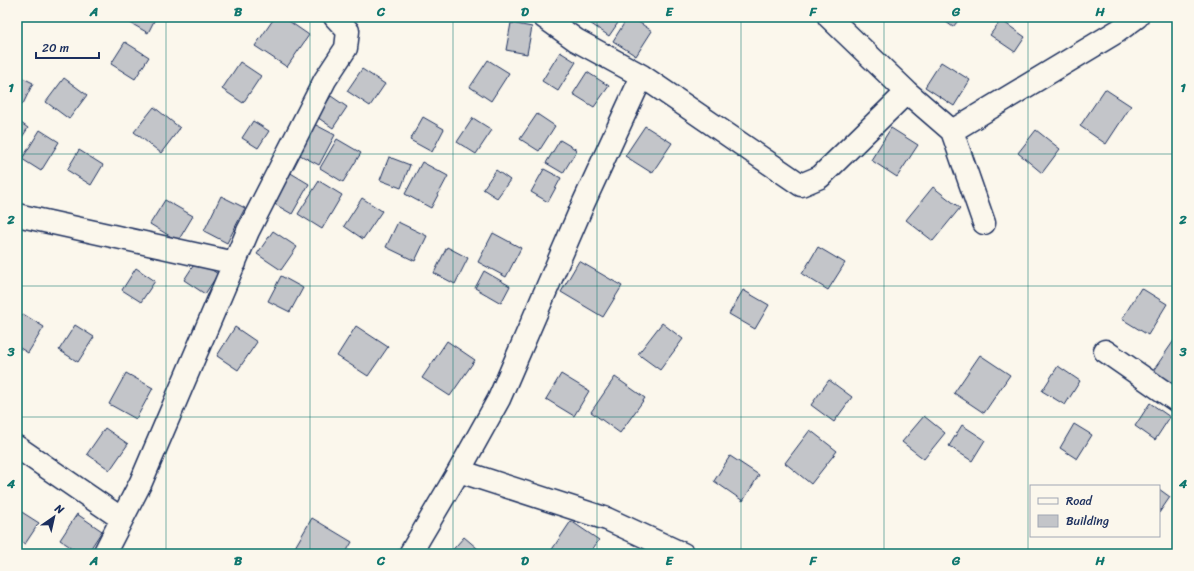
<svg xmlns="http://www.w3.org/2000/svg" width="1194" height="571" viewBox="0 0 1194 571" font-family="Sriracha,sans-serif">
  <style>
    .building { fill: #c3c5c9; stroke: #1b2f5e }
    .lines { fill: none; stroke-linecap: round; stroke-linejoin: round }
    .minor-casing { stroke: #1b2f5e; stroke-width: 25 }
    .minor { stroke: #fbf7ec; stroke-width: 22 }
    .grid { fill: none; stroke: #0f766e; stroke-width: 1; stroke-opacity: 0.55 }
    .neatline { fill: none; stroke: #0f766e; stroke-width: 1.5 }
    .grid-label { font-size: 13px; text-anchor: middle; font-weight: bold; fill: #0f766e }
  </style>
  <rect width="100%" height="100%" fill="#fbf7ec"/>
  <filter id="ink" filterUnits="userSpaceOnUse"><feTurbulence type="fractalNoise" baseFrequency=".025" numOctaves="2"/><feDisplacementMap in="SourceGraphic" scale="8" xChannelSelector="R" yChannelSelector="G"/><feConvolveMatrix kernelMatrix="1 2 1 2 8 2 1 2 1" color-interpolation-filters="sRGB"/></filter>
  <g filter="url(#ink)">
    <!-- building -->
    <path class="building" d="M120 17H156L148 33Z
      M275 17H283L309 35 287 67 255 46Z
      M586 17H622L609 36 584 19Z
      M628 17H631L652 31 636 56 613 41Z
      M939 17H961L953 27Z
      M1001 20 1025 37 1015 52 990 35Z
      M511 23 532 27 527 54 506 50Z
      M125 42 149 57 135 79 111 64Z
      M560 52 576 62 558 91 542 81Z
      M488 60 509 73 491 101 470 87Z
      M240 62 261 76 243 103 222 89Z
      M941 62 970 80 954 106 925 87Z
      M362 69 385 84 370 106 347 91Z
      M587 72 609 86 594 107 573 94Z
      M17 75 33 83 23 104 17 101Z
      M64 78 87 95 69 119 46 102Z
      M1105 89 1131 106 1106 144 1080 126Z
      M331 96 347 107 333 128 317 117Z
      M154 107 180 128 161 153 134 132Z
      M537 114 555 126 539 151 520 139Z
      M423 117 444 129 432 152 410 140Z
      M473 118 492 130 476 154 457 142Z
      M17 120 28 128 17 145Z
      M253 121 269 131 258 148 242 138Z
      M314 124 335 135 319 165 298 154Z
      M645 126 672 143 652 173 625 156Z
      M891 128 918 145 897 177 871 160Z
      M40 130 59 142 41 171 22 159Z
      M1036 130 1060 149 1042 173 1018 153Z
      M337 139 361 153 343 182 320 168Z
      M560 140 577 150 563 173 546 163Z
      M79 150 103 165 91 185 67 170Z
      M389 157 410 165 401 188 380 180Z
      M422 162 448 176 431 208 405 194Z
      M544 169 561 178 548 202 531 192Z
      M496 170 510 180 497 198 483 189Z
      M289 172 309 184 292 214 271 202Z
      M319 181 342 195 322 229 298 214Z
      M933 187 960 208 933 241 906 220Z
      M221 196 245 208 227 243 204 231Z
      M362 198 382 211 363 239 344 226Z
      M165 200 193 216 178 241 150 224Z
      M398 222 427 236 415 261 386 247Z
      M273 231 297 247 281 270 257 254Z
      M493 233 521 248 506 277 478 262Z
      M447 247 468 258 455 284 434 273Z
      M818 247 845 263 828 290 802 274Z
      M197 260 218 274 205 294 184 280Z
      M579 261 622 286 603 317 561 292Z
      M136 268 155 281 141 302 122 290Z
      M484 271 510 286 501 303 475 288Z
      M281 276 303 288 290 312 268 301Z
      M1141 288 1167 304 1148 335 1122 319Z
      M743 290 769 305 755 329 729 314Z
      M23 314 44 327 28 353 17 346V323Z
      M662 323 683 339 660 370 638 354Z
      M75 325 94 337 78 362 59 350Z
      M356 326 388 347 368 376 337 356Z
      M235 327 257 342 238 370 217 356Z
      M1177 336V387L1153 371Z
      M447 341 475 360 450 396 422 378Z
      M980 355 1010 375 984 413 954 393Z
      M1058 366 1080 381 1065 405 1042 391Z
      M126 373 153 388 136 419 109 404Z
      M561 374 589 391 574 416 546 399Z
      M615 377 645 398 620 433 591 412Z
      M829 380 852 397 834 422 811 405Z
      M1150 403 1170 417 1155 440 1135 426Z
      M924 416 945 433 924 459 902 442Z
      M1074 424 1092 435 1077 459 1060 448Z
      M962 425 985 440 972 461 949 446Z
      M105 428 128 444 110 470 87 454Z
      M810 430 837 451 811 484 785 463Z
      M730 456 759 475 743 501 714 481Z
      M1159 489 1170 497 1159 513Z
      M17 509 39 523 25 544 17 539Z
      M77 514 102 531 87 554H81L60 540Z
      M312 518 352 542 345 554H291Z
      M571 521 599 540 589 554H555L551 551Z
      M464 537 484 554H449Z"/>
    <g class="lines">
      <defs>
        <path id="minor" d="M829 17 907 92 952 131 984 223
          M642 76 801 185 820 177 907 92
          M952 131 1118 31 1137 17
          M17 215 235 263
          M1105 351 1177 401
          M17 447 122 519
          M459 471 607 519 683 554
          M104 554 141 482 248 231 325 80 346 48 348 31 335 17
          M410 554 459 471 499 399 584 202 642 76 576 40 544 17"/>
      </defs>
      <!-- minor casing -->
      <use href="#minor" class="minor-casing"/>
      <!-- minor -->
      <use href="#minor" class="minor"/>
    </g>
  </g>
  <!-- grid -->
  <path class="grid" d="M166 17V554M310 17V554M453 17V554M597 17V554M741 17V554M884 17V554M1028 17V554M17 154H1177M17 286H1177M17 417H1177"/>
  <!-- margin -->
  <rect width="1194" height="571" fill="none" stroke="#fbf7ec" stroke-width="44"/>
  <!-- legend -->
  <rect x="1030" y="485" width="130" height="52" fill="#fbf7ec" stroke="#a1a7b3"/>
  <rect x="1038" y="498" width="20" height="6" fill="#fbf7ec" stroke="#a1a7b3"/>
  <text x="1066" y="505" font-size="12" fill="#1b2f5e">Road</text>
  <rect x="1038" y="515" width="20" height="12" fill="#c3c5c9" stroke="#a1a7b3"/>
  <text x="1066" y="525" font-size="12" fill="#1b2f5e">Building</text>
  <!-- north arrow -->
  <g transform="translate(54 517) rotate(34)" stroke="#fbf7ec" stroke-width="3" paint-order="stroke">
  <path d="M0-3L7 15L0 10L-7 15Z" fill="#1b2f5e"/>
  <text y="-6" font-size="11" font-weight="bold" text-anchor="middle" fill="#1b2f5e">N</text>
  </g>
  <!-- scale -->
  <path d="M36 52v6h63v-6" fill="none" stroke="#1b2f5e" stroke-width="2"/>
  <text x="42" y="52" font-size="12" fill="#1b2f5e" stroke="#fbf7ec" stroke-width="3" paint-order="stroke">20 m</text>
  <rect x="22" y="22" width="1150" height="527" class="neatline"/>
  <g class="grid-label">
    <text x="94" y="16">A</text>
    <text x="238" y="16">B</text>
    <text x="381" y="16">C</text>
    <text x="525" y="16">D</text>
    <text x="669" y="16">E</text>
    <text x="813" y="16">F</text>
    <text x="956" y="16">G</text>
    <text x="1100" y="16">H</text>
    <text x="11" y="92">1</text>
    <text x="1183" y="92">1</text>
    <text x="11" y="224">2</text>
    <text x="1183" y="224">2</text>
    <text x="11" y="356">3</text>
    <text x="1183" y="356">3</text>
    <text x="11" y="488">4</text>
    <text x="1183" y="488">4</text>
    <text x="94" y="565">A</text>
    <text x="238" y="565">B</text>
    <text x="381" y="565">C</text>
    <text x="525" y="565">D</text>
    <text x="669" y="565">E</text>
    <text x="813" y="565">F</text>
    <text x="956" y="565">G</text>
    <text x="1100" y="565">H</text>
  </g>
</svg>
